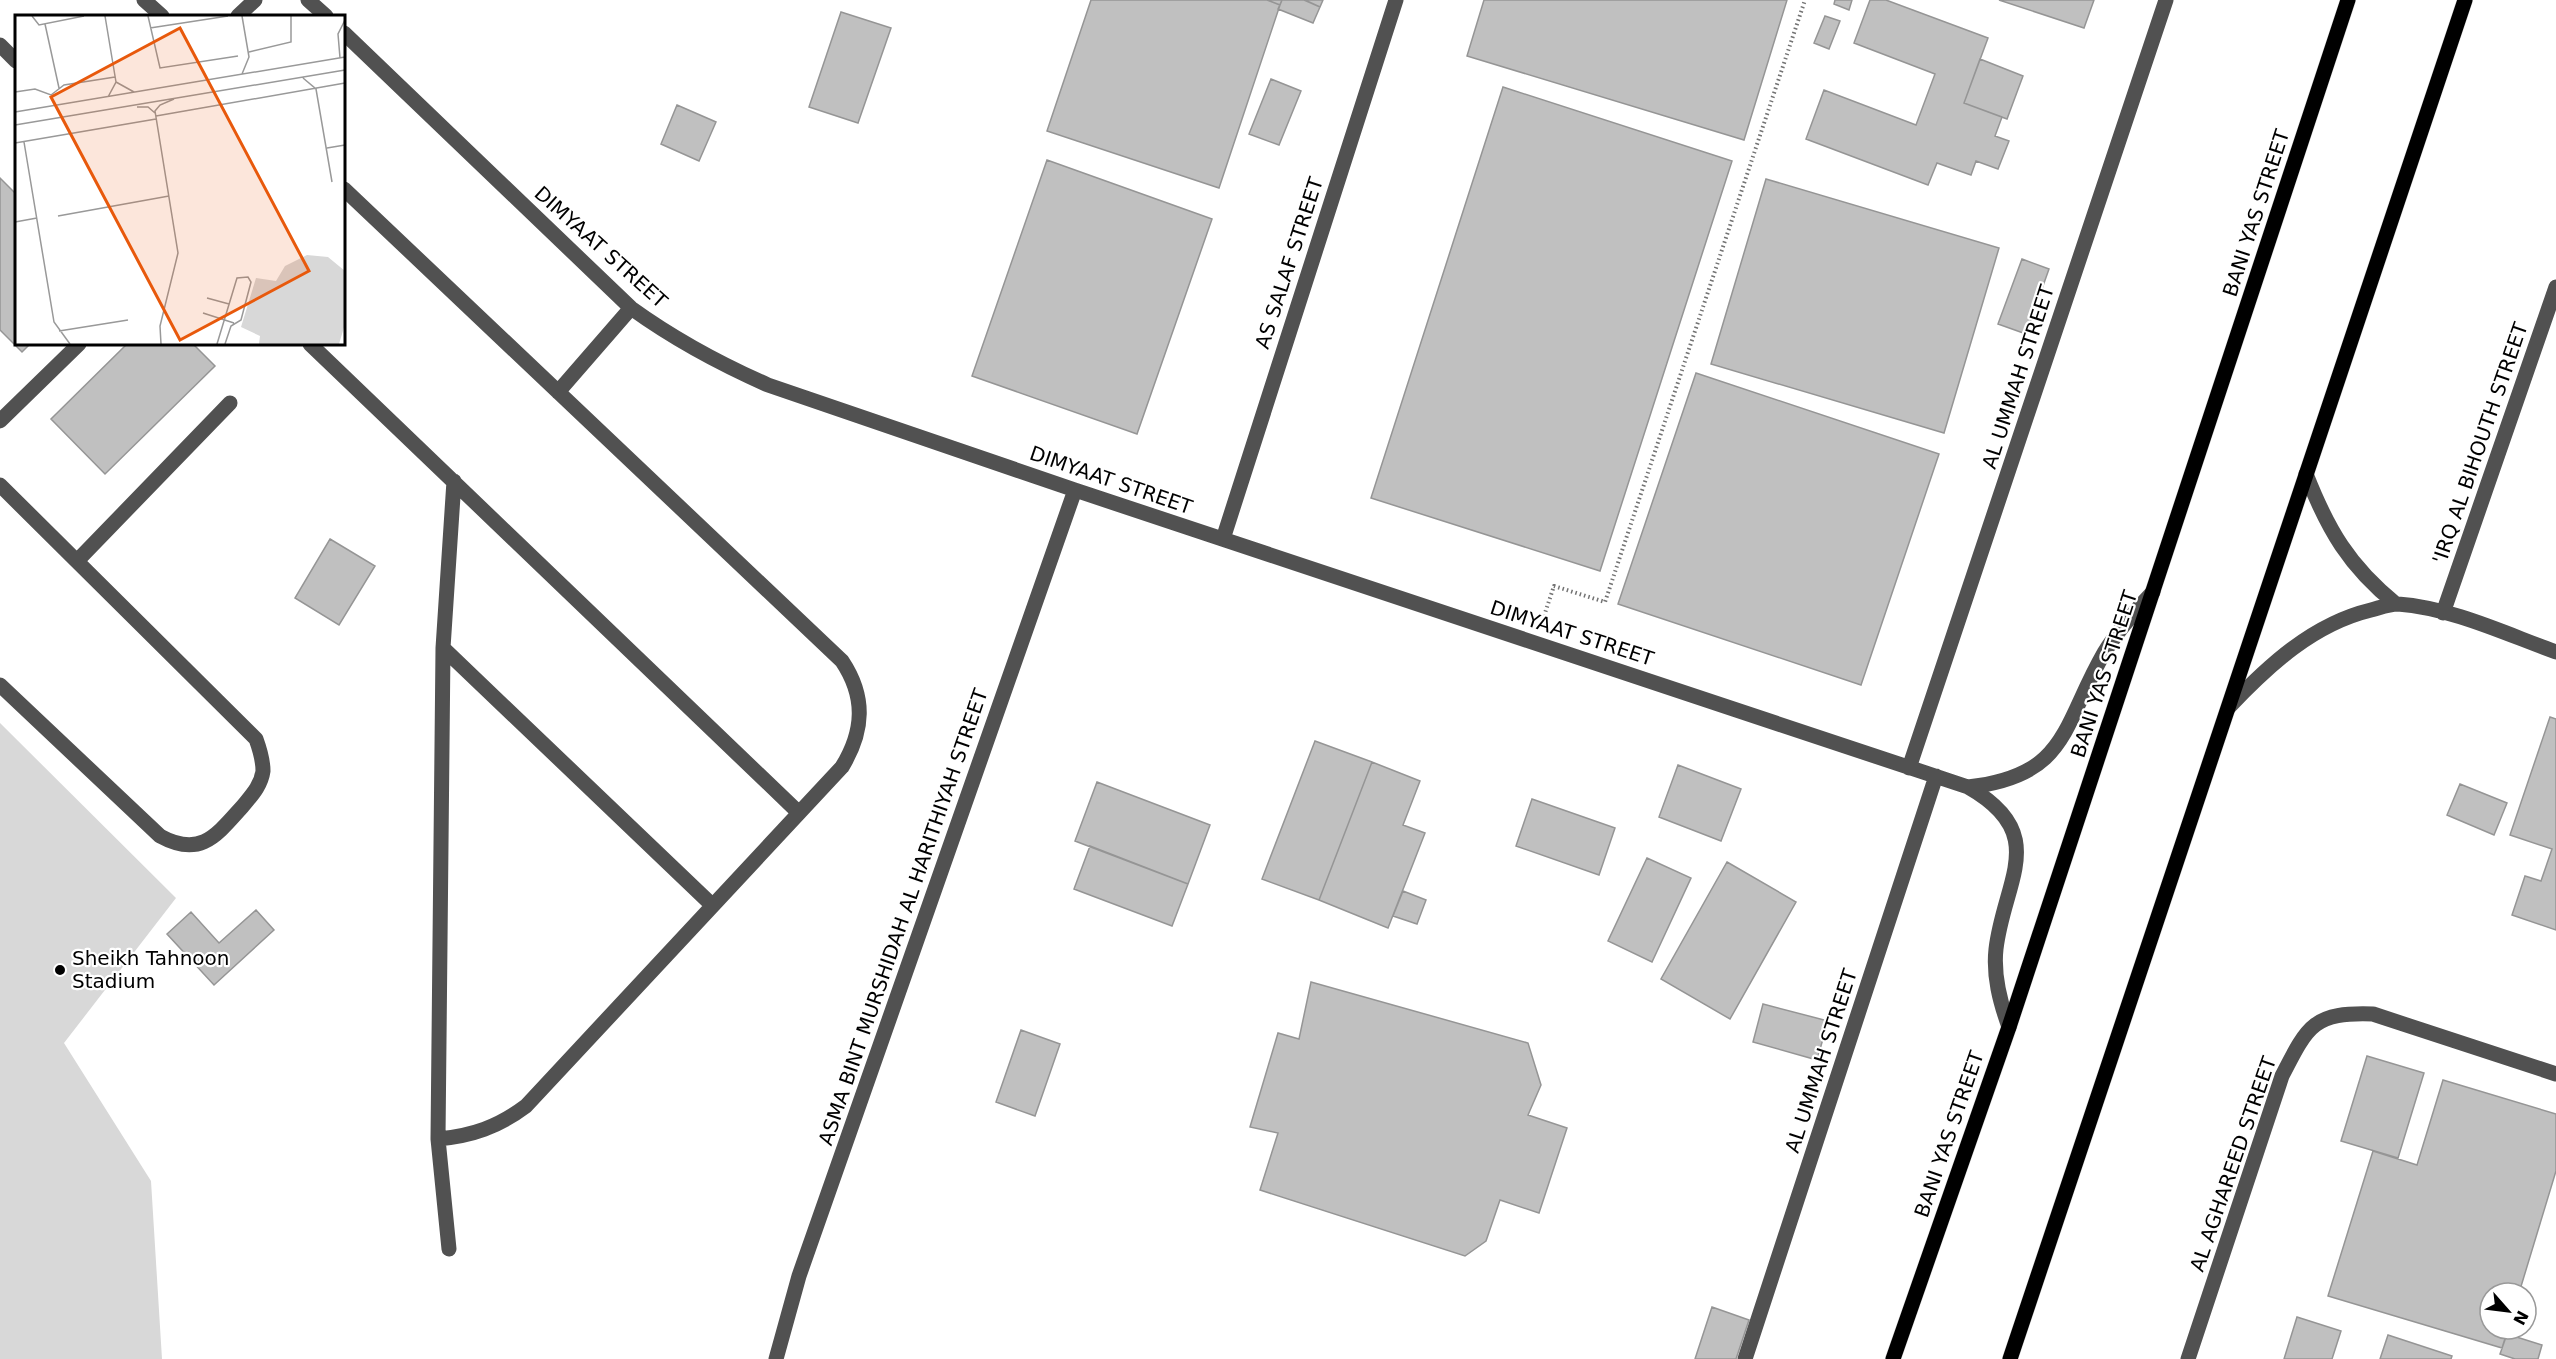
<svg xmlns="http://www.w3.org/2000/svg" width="2556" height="1359" viewBox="0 0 2556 1359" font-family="'DejaVu Sans',sans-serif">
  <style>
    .pitch { fill: #d8d8d8 }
    .building { fill: #c0c0c0; stroke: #959595; stroke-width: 1.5 }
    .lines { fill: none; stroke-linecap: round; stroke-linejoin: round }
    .major-casing { stroke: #dbdbdb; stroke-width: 16 }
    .path { stroke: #737373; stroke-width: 4; stroke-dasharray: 1.5 3; stroke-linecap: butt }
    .minor { stroke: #515151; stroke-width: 15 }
    .major { stroke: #000; stroke-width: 15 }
    .poi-dot { fill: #000; stroke: #fff; stroke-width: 2 }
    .labels { text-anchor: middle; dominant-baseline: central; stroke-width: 4.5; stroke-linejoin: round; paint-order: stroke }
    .street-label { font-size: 20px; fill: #000; stroke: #fff }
    .poi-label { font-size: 20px; fill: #000; stroke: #fff; text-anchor: start }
    .inset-road { fill: none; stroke: #999; stroke-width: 1.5 }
    .view { fill: #e8590c; fill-opacity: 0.15; stroke: #e8590c; stroke-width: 3 }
    .inset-edge { fill: none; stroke: #000; stroke-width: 3 }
  </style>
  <rect width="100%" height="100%" fill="#fff"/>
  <!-- pitch -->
  <path class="pitch" d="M0 723 176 898 64 1043 151 1181 162 1359H0Z"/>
  <!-- building -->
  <path class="building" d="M1091 0H1267L1280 5 1219 188 1047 131Z
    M1267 0H1282L1280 5Z
    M1282 0H1304L1320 7 1313 23 1278 9Z
    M1305 0H1323L1320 7Z
    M1484 0H1787L1744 140 1467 56Z
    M1835 0H1852L1849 10 1834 4Z
    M1870 0H1886L1988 38 1964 103 2002 117 1995 136 2009 141 1998 169 1976 161 1971 175 1937 163 1928 185 1806 139 1824 90 1916 125 1935 74 1854 43Z
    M1999 0H2094L2084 28Z
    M841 12 891 28 858 123 809 107Z
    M1825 16 1840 21 1829 49 1814 43Z
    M1980 59 2023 76 2007 119 1964 103Z
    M1271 79 1301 91 1279 145 1249 134Z
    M1503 87 1732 161 1600 571 1371 498Z
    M677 105 716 122 699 161 661 144Z
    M1047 160 1212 219 1137 434 972 376Z
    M0 178 16 194V344H30L22 352 0 330Z
    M1766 179 1999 248 1944 433 1711 364Z
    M2022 259 2049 269 2026 334 1998 324Z
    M127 344H193L215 366 105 474 51 419Z
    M1696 373 1939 454 1861 685 1618 604Z
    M330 539 375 566 339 625 295 598Z
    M2550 717 2556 719V930L2512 915 2525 876 2541 881 2552 849 2510 835Z
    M1315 741 1372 762 1319 900 1262 879Z
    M1372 762 1420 781 1403 825 1425 833 1388 928 1319 900Z
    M1678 765 1741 789 1721 841 1659 817Z
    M1097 782 1210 825 1188 884 1075 841Z
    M2460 784 2507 803 2494 835 2447 815Z
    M1532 799 1615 828 1599 875 1516 846Z
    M1090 846 1188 884 1172 926 1074 889Z
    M1647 858 1691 878 1652 962 1608 941Z
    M1727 862 1796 902 1730 1019 1661 979Z
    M1403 891 1426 900 1417 924 1393 916Z
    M256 910 274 930 214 985 167 934 191 912 219 943Z
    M1311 982 1528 1043 1541 1085 1528 1115 1567 1128 1539 1213 1500 1200 1486 1241 1465 1256 1260 1190 1278 1133 1250 1127 1278 1033 1299 1039Z
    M1763 1004 1828 1021 1817 1060 1753 1042Z
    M1021 1030 1060 1044 1035 1116 996 1102Z
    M2367 1056 2424 1073 2398 1158 2341 1141Z
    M2443 1080 2556 1114V1171L2519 1293H2490V1329H2508L2502 1348 2328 1296 2373 1151 2417 1165Z
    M1712 1307 1749 1320 1736 1359H1695Z
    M2297 1317 2341 1331 2332 1359H2284Z
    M2507 1334 2542 1345 2538 1359H2515L2500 1354Z
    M2388 1335 2452 1356 2451 1359H2380Z"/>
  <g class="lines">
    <defs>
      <path id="major" d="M1893 1359 2009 1027 2348 0
        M2010 1359 2465 0"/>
    </defs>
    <!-- major casing -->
    <use href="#major" class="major-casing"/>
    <!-- path -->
    <path class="path" d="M1544 616 1554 586 1605 602 1805 0"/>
    <!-- minor -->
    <path class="minor" d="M144 0 162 16
      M308 0 326 16
      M238 16 255 0
      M344 33 631 308C674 339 718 363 768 385L1075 490 1968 787C2051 834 2004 880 1996 949 1993 976 2000 1002 2009 1027
      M0 45 16 61
      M344 189 842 661C866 697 864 731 842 767L526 1106C498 1127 472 1136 438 1139
      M310 344 798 812
      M558 392 631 308
      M0 421 79 344
      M2306 474C2328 530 2349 566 2396 604
      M0 485 256 739C260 750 263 760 263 771 261 786 251 796 242 807 216 836 200 858 160 836L0 685
      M1223 539 1396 0
      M77 561 230 403
      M2443 613 2556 287
      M443 648 712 905
      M2229 707C2269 665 2313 624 2371 610 2379 608 2389 604 2398 604 2452 608 2506 634 2556 652
      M1909 768 2166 0
      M1968 787C2068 776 2062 726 2104 653 2118 630 2135 611 2153 592
      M449 1249 438 1139 443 648 454 481
      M776 1359 799 1276 1075 490
      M1745 1359 1936 776
      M2188 1359 2282 1076C2308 1025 2314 1012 2373 1014L2556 1074"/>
    <!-- major -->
    <use href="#major" class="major"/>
  </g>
  <!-- markers -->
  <circle class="poi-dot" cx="60" cy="970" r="6"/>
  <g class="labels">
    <!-- street labels -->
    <g class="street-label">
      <text transform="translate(2256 213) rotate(-72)">BANI YAS STREET</text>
      <text transform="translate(601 247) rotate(42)">DIMYAAT STREET</text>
      <text transform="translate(1289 263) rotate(-72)">AS SALAF STREET</text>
      <text transform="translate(2018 377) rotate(-72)">AL UMMAH STREET</text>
      <text transform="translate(2480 443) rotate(-71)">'IRQ AL BIHOUTH STREET</text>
      <text transform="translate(1111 480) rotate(19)">DIMYAAT STREET</text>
      <text transform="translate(1572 633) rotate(18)">DIMYAAT STREET</text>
      <text transform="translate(2104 674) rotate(-72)">BANI YAS STREET</text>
      <text transform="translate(903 917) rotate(-71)">ASMA BINT MURSHIDAH AL HARITHIYAH STREET</text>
      <text transform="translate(1821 1061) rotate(-72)">AL UMMAH STREET</text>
      <text transform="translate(1949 1134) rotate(-71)">BANI YAS STREET</text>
      <text transform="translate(2233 1164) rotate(-71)">AL AGHAREED STREET</text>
    </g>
    <!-- poi labels -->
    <g class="poi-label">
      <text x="72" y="958">Sheikh Tahnoon<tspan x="72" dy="23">Stadium</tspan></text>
    </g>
  </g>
  <!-- overview -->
  <g transform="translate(15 15)">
    <rect width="330" height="330" fill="#fff"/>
    <path d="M292 240 313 242 330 256V309L324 329H244L245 321 226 312 241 263 261 266 270 251Z" fill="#d8d8d8"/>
    <path class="inset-road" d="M17 1 24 10 69 1M90 1 101 67 93 82M133 1 145 53 223 41M30 9 44 73M135 13 213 1M234 37 276 27V1M325 43 323 19 330 5M227 59 234 42 227 1M288 63 301 74 317 167M101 67 119 77M0 77 20 74 36 80 49 70 100 62M122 92H133L140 98M0 97 330 42M141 101 330 68M0 110 330 55M9 127 39 307 55 329M0 128 141 104M312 133 330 130M43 201 154 181M0 207 22 203M192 283 214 289M188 298 219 308M44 316 113 305M146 329 145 311 163 238 140 96 145 90 159 84M202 329 222 263 233 262 236 267 226 305 216 311 210 329"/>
    <path class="view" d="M165 13 294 256 165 325 36 82Z"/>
    <rect width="330" height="330" class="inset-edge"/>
  </g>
  <!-- north arrow -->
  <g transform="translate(2508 1311) rotate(118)"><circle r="28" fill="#ffffff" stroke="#999999" stroke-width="1.5"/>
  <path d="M0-4.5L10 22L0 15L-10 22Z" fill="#000000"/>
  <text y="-9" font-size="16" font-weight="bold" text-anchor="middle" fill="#000000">N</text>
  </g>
</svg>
